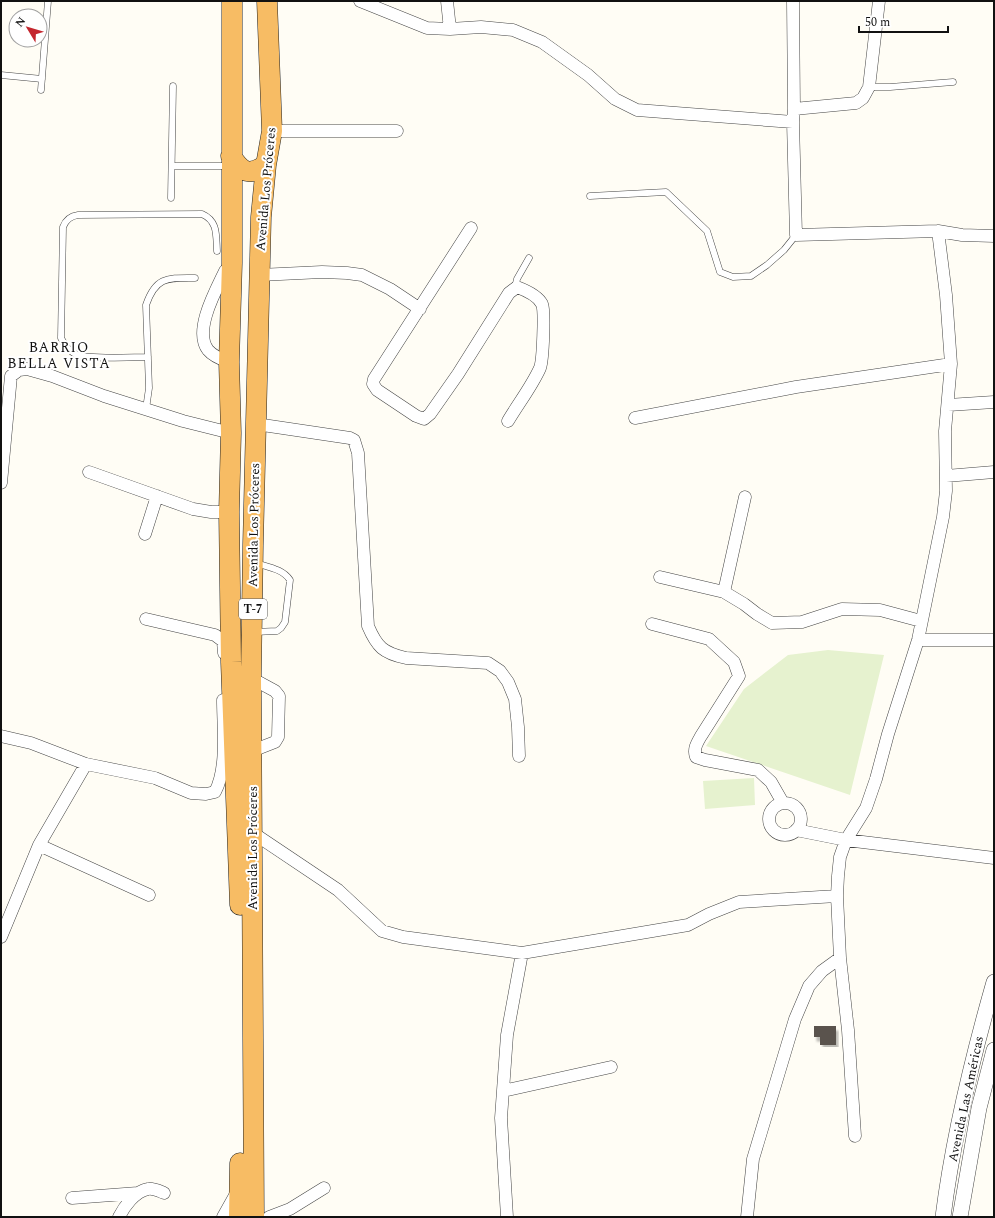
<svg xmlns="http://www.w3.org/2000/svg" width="995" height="1218" viewBox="0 0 995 1218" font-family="Spectral,serif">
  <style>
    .pitch { fill: #e6f2cf }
    .building { fill: #5a524d; filter: url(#shadow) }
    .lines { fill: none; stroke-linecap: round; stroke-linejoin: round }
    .service-casing { stroke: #444; stroke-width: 7 }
    .minor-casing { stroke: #444; stroke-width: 13 }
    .tertiary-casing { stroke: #444; stroke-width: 16 }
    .trunk-casing { stroke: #222; stroke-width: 21 }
    .service { stroke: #fff; stroke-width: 6 }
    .minor { stroke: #fff; stroke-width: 12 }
    .tertiary { stroke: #fff; stroke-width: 15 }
    .trunk { stroke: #f7bc64; stroke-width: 20 }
    .labels { text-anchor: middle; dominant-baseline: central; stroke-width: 4; stroke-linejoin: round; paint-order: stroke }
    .shield { fill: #fff; stroke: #585858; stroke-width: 1 }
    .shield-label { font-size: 12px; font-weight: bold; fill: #111 }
    .street-label { font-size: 13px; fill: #111; stroke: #fff }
    .neighbourhood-label { font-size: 14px; letter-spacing: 1px; fill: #111; stroke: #fff }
  </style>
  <defs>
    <filter id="shadow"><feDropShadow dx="2.5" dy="4.5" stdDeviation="1" flood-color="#0004"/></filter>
  </defs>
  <rect width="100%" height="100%" fill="#fffdf5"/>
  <!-- pitch -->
  <path class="pitch" d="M828 650 884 655 850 795 706 746 744 689 788 655Z
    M754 778 755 805 705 809 703 781Z"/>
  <!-- building -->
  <path class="building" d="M814 1026H836V1045H820V1037H814Z"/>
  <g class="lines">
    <defs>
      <path id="service" d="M1 75 42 79
        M869 87H890L953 82
        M41 90 48 1
        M172 166H230
        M590 196 666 192 707 231 720 272 733 277 751 276 767 265 784 250 796 235
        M171 198 173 86
        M515 288 517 279 529 258
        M148 357C132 357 87 360 75 354 68 350 65 345 61 338L63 227C66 219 71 216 78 215L202 214C218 221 216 235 217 251
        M146 409 149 388 146 305C156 276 168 278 195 278
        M254 632 277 631 281 628 285 622 290 580C283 569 268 567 256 563"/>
      <path id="minor" d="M360 1 427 28 450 29 481 27 513 30 542 42 588 75 615 99 637 110 793 122
        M447 1 450 29
        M793 1 794 109 793 122 796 235 938 231 962 235 994 236
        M794 109 856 103 863 98 869 87 879 1
        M272 131H397
        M471 228 374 379 373 384 377 390 416 416 424 419 430 414 458 374 509 293 517 287C525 290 538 296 542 304 545 311 543 360 540 368 532 386 518 404 508 421
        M259 275 322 272 347 273 362 275 390 289 420 309
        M229 362C223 360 213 356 208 350 193 331 216 290 225 271L230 266
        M948 405 994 402
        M635 418 796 387 951 364
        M256 424 350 438 354 440 358 453 368 626C377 647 383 653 406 658L488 663 500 671 508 682 515 699 518 727 519 756
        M89 472 193 509 211 512H229
        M946 476 994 472
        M1 483 11 376 19 370 27 369 52 376 104 396 183 421 231 433
        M145 534 157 496
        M660 577 724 592 744 604 757 614 772 623 802 622 842 609 880 610 921 621
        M724 592 745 497
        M146 619 215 635 223 641 224 653
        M652 624 709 639 734 662 739 676 701 736C697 743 693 749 696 757L705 760 758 770 771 782 783 803
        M918 640H994
        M251 678 275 691 279 696 278 737 275 742 252 751
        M1 736 31 743 86 764 155 778 191 793 206 794 215 792C228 768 223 727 223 700
        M769 819a16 16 0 1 1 32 0a16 16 0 1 1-32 0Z
        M796 830 846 840 994 858
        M253 833 338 890 382 931 403 937 522 953 688 925 709 914 739 902 837 896
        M39 845 149 895
        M1 937 39 845 86 764
        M503 1091 611 1067
        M855 1136 848 1030 840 958 837 896 838 876 840 857 846 840 866 808 876 779 888 734 918 640 943 517 946 491 945 431 951 364 946 295 938 231
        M72 1198 138 1193
        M119 1217C124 1207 135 1191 148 1189 153 1188 159 1191 164 1193
        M223 1217 237 1192
        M269 1217 290 1209 324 1188
        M507 1217 501 1118 507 1035 522 953
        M747 1217 753 1159 795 1019 809 986 822 971 840 958"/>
      <path id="tertiary" d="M943 1217C953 1137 972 1059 994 982
        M960 1217 979 1108 994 1050"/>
      <path id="trunk" d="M232 1V263L229 362 231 433 229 512 231 662 240 905
        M231 156C242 173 249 176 266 165
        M239 1217 240 1163
        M254 1217 251 678 253 545 261 217 266 165 272 131 267 1"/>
    </defs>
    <!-- service casing -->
    <use href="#service" class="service-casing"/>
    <!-- minor casing -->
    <use href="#minor" class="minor-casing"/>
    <!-- tertiary casing -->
    <use href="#tertiary" class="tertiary-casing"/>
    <!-- trunk casing -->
    <use href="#trunk" class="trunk-casing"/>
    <!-- service -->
    <use href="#service" class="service"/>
    <!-- minor -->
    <use href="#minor" class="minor"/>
    <!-- tertiary -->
    <use href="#tertiary" class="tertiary"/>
    <!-- trunk -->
    <use href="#trunk" class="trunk"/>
  </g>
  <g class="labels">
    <!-- shield labels -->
    <rect class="shield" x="239" y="599" width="28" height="20" rx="3"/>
    <g class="shield-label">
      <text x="253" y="609">T-7</text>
    </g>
    <!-- street labels -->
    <g class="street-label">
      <text transform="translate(266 189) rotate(-85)">Avenida Los Próceres</text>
      <text transform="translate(254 525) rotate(-89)">Avenida Los Próceres</text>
      <text transform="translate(253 848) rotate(-90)">Avenida Los Próceres</text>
      <text transform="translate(966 1099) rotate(-78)">Avenida Las Américas</text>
    </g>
    <!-- neighbourhood labels -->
    <g class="neighbourhood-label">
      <text x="59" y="347">BARRIO<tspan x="59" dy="16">BELLA VISTA</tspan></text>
    </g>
  </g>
  <!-- border -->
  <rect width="995" height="1218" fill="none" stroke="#111111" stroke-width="4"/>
  <!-- north arrow -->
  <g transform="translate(28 28) rotate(308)"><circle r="19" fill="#ffffff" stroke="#a0a0a0"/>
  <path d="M0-3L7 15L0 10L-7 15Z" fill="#c4262e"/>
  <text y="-6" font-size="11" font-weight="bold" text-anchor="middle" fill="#111111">N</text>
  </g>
  <!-- scale -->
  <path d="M859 26v6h89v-6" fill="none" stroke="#111111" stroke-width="2"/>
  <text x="865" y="26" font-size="12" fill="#111111" stroke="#ffffff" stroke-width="3" paint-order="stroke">50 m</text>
</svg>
